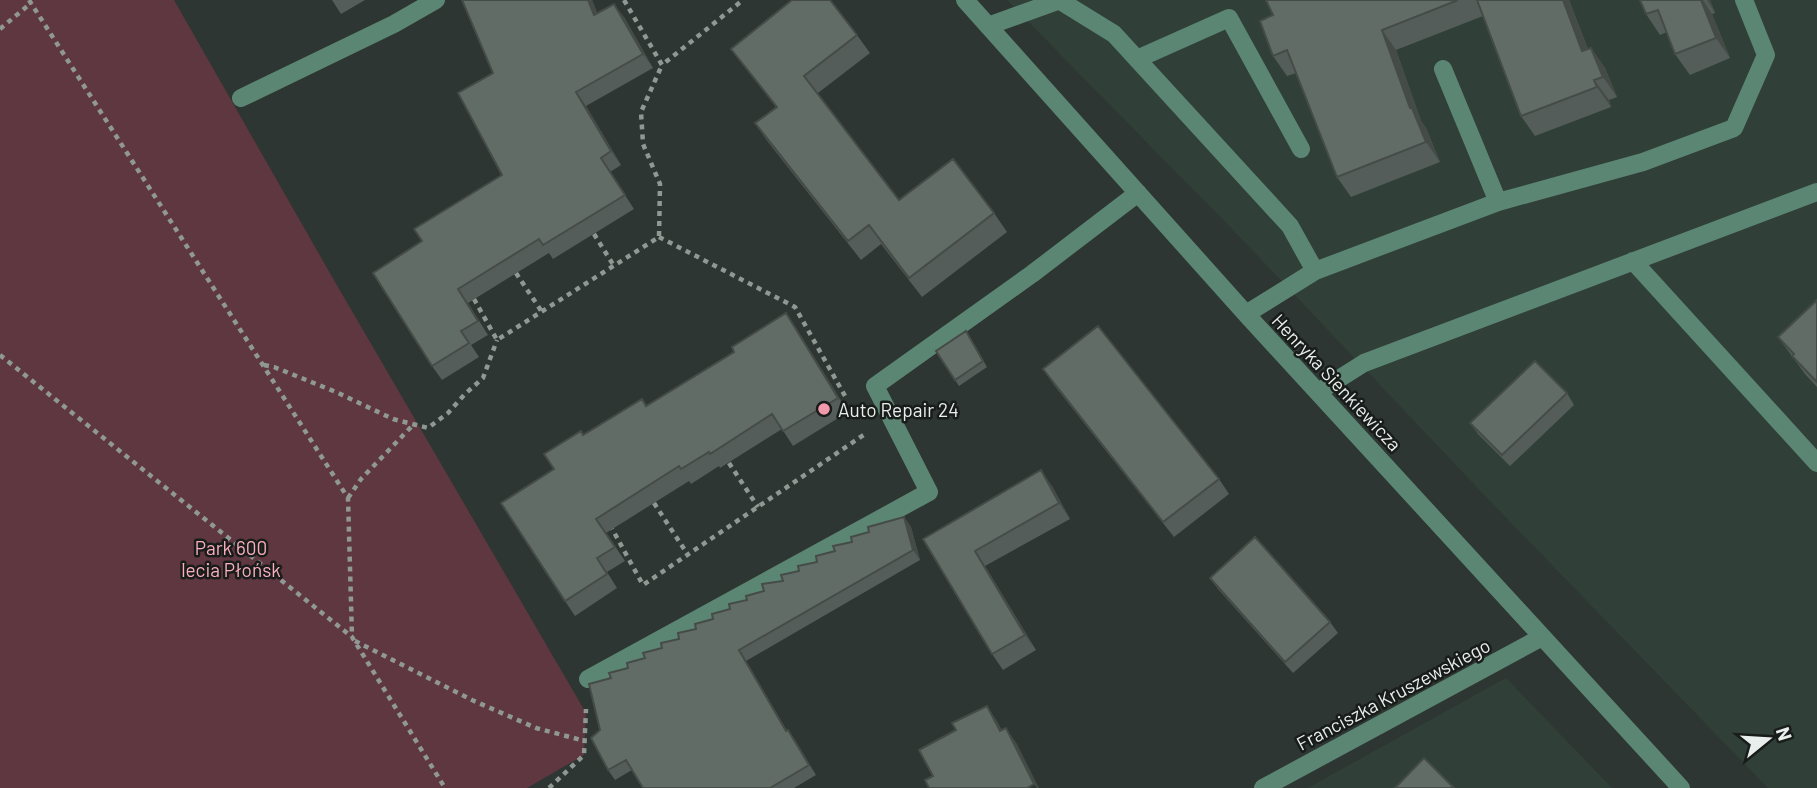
<svg xmlns="http://www.w3.org/2000/svg" width="1817" height="788" viewBox="0 0 1817 788" font-family="Barlow,sans-serif">
  <style>
    .built { fill: #304039 }
    .green { fill: #5f3740 }
    .lines { fill: none; stroke-linecap: round; stroke-linejoin: round }
    .path { stroke: #909894; stroke-width: 4.5; stroke-dasharray: 5 5; stroke-linecap: butt }
    .minor { stroke: #5c8674; stroke-width: 18 }
    .wall { fill: #545d59 }
    .shaded-wall { fill: #454c48 }
    .building { fill: #626c67; stroke: #454c48; stroke-width: 2 }
    .poi-dot { fill: #f29aac; stroke: #181c1a; stroke-width: 2.5 }
    .labels { text-anchor: middle; dominant-baseline: central; stroke-width: 5; stroke-linejoin: round; paint-order: stroke }
    .street-label { font-size: 19px; fill: #e9efec; stroke: #181c1a }
    .poi-label { font-size: 19px; fill: #e9efec; stroke: #181c1a; text-anchor: start }
    .park-label { font-size: 19px; fill: #fcaebe; stroke: #181c1a }
  </style>
  <rect width="100%" height="100%" fill="#2d3632"/>
  <!-- built -->
  <path class="built" d="M1007 0H1817V788H1768L1490 501 1237 234Z
    M1506 678 1612 788H1308Z"/>
  <!-- green -->
  <path class="green" d="M0 0H174L331 275 586 713 584 755 527 788H0Z"/>
  <g class="lines">
    <!-- path -->
    <path class="path" d="M29 0 348 498 352 637
      M624 0 662 65 743 0
      M0 29 31 3
      M594 234 614 266
      M659 237 795 307 845 396
      M516 273 542 312
      M474 299 497 340 659 237 660 184 643 144 641 112 662 65
      M0 355 352 637 445 788
      M264 365 274 367 336 392 393 419 428 428 448 413 465 394 483 378 497 340
      M729 463 758 507
      M348 498 361 479 413 425
      M654 503 688 555
      M610 525 643 585 865 434
      M355 641 472 700 536 728 585 741
      M549 788 584 755 586 709"/>
    <!-- minor -->
    <path class="minor" d="M965 0 1246 314 1681 788
      M1059 0 1114 34 1290 226 1315 271
      M988 26 1060 0
      M1137 59 1229 18 1301 149
      M1443 69 1498 202
      M241 98 394 24 436 0
      M1633 261 1817 463
      M1246 314 1315 271 1498 202 1643 162 1734 128 1766 55 1744 0
      M1318 392 1364 363 1817 192
      M588 679 929 492 875 386 1032 274 1138 193
      M1263 788 1542 637"/>
  </g>
  <!-- wall -->
  <path class="wall" d="M332 0H365L341 14Z
    M462 0H592L597 13 624 17 653 68 586 106 621 165 610 172 634 209 553 259 549 253 468 303 488 335 471 345 479 357 442 380 432 366 422 241 502 175 493 73Z
    M1266 0H1569L1588 49 1591 48 1605 68 1617 97 1609 100 1611 107 1535 136 1521 116 1483 16 1396 50 1421 121 1426 128 1440 162 1351 197 1337 177 1296 73 1287 76 1273 56V15Z
    M1640 0H1710L1715 13 1712 14 1730 58 1690 75 1675 54 1667 32 1660 35 1646 14Z
    M857 35 870 53 818 93 899 200 994 213 1007 232 922 297 881 244 861 260 768 142 755 123 776 107 731 49Z
    M1817 300V387L1805 374 1778 337Z
    M786 313 796 328 848 412 793 446 782 429 720 468 719 466 691 484 689 481 606 533 625 561 607 572 617 588 575 616 565 601 554 469 583 435 642 399 647 406 734 352Z
    M966 331 987 367 959 386 936 351Z
    M1043 369 1219 479 1229 494 1174 537 1054 385Z
    M1567 393 1574 405 1510 466 1478 434 1470 423Z
    M1052 486 1070 519 985 566 1036 650 1003 670 992 654 923 539Z
    M904 517 911 527 920 560 746 661 787 731 795 740 816 775 794 788H643L632 770 615 780 608 770 600 730 611 678 730 609 783 581 799 571 869 532Z
    M1210 578 1330 622 1338 633 1293 673 1218 589Z"/>
  <!-- shaded-wall -->
  <path class="shaded-wall" d="M588 0H592L604 29 594 15Z
    M1563 0H1569L1596 71 1582 51Z
    M1701 0H1703L1712 14 1730 58 1716 38Z
    M1707 0H1710L1715 13Z
    M614 4 624 17 653 68 643 54Z
    M1382 30 1396 50 1421 121 1426 128 1440 162 1426 142 1410 108Z
    M1591 48 1605 68 1617 97 1603 77Z
    M1594 80 1609 100 1611 107 1597 87Z
    M576 92 586 106 621 165 611 151Z
    M786 313 796 328 848 412 838 398Z
    M1041 470 1052 486 1070 519 1059 503Z
    M904 517 911 527 920 560 913 550Z
    M975 551 985 566 1036 650 1025 635Z
    M739 650 746 661 793 741 786 731Z
    M987 706 997 721 1011 747 1000 731Z
    M1006 728 1017 744 1039 788H1037L1034 784Z
    M788 730 795 740 816 775 809 765Z"/>
  <!-- building -->
  <path class="building" d="M462 0H588L594 15 614 4 643 54 576 92 611 151 601 158 625 195 543 245 539 239 458 289 478 321 461 331 469 343 432 366 373 273 422 241 414 229 502 175 458 93 493 73Z
    M792 0H830L857 35 804 76 899 200 953 159 994 213 909 278 869 225 848 241 755 123 777 107 731 49Z
    M1266 0H1458L1382 30 1410 108H1412L1426 142 1337 177 1287 50 1273 56 1260 21 1273 15Z
    M1477 0H1563L1582 51 1591 48 1603 77 1594 80 1597 87 1521 116Z
    M1640 0H1701L1716 38 1675 54 1658 10 1646 14Z
    M1817 300V382L1792 356 1794 354 1778 337Z
    M786 313 838 398 783 431 772 414 710 454 709 452 681 469 679 466 596 519 615 547 597 558 607 574 565 601 501 503 554 469 544 454 581 431 583 435 642 399 646 406 734 352 732 347Z
    M1098 326 1219 479 1163 522 1043 369Z
    M966 331 983 361 955 380 936 351Z
    M1535 361 1567 393 1502 455 1470 423Z
    M1041 470 1059 503 975 551 1025 635 992 654 923 539Z
    M904 517 913 550 739 650 786 731 788 730 809 765 770 788H643L626 760 608 770 591 738 600 730 589 684 611 678 609 673 628 668 627 663 645 658 643 653 662 648 661 643 679 639 678 633 696 629 695 624 713 619 712 614 730 609 729 604 747 600 746 596 764 591 762 584 783 581 781 575 799 571 798 566 817 562 816 556 835 551 833 546 852 542 851 537 869 532 868 527Z
    M1255 537 1330 622 1285 662 1210 578Z
    M987 706 1000 731 1006 728 1034 784 1027 788H929L925 780 933 776 919 750 956 730 952 723Z
    M1424 758 1454 788H1395Z"/>
  <!-- markers -->
  <circle class="poi-dot" cx="824" cy="409" r="7"/>
  <g class="labels">
    <!-- street labels -->
    <g class="street-label">
      <text transform="translate(1337 382) rotate(47)">Henryka Sienkiewicza</text>
      <text transform="translate(1393 694) rotate(-28)">Franciszka Kruszewskiego</text>
    </g>
    <!-- poi labels -->
    <g class="poi-label">
      <text x="838" y="409">Auto Repair 24</text>
    </g>
    <!-- park labels -->
    <g class="park-label">
      <text x="231" y="547">Park 600<tspan x="231" dy="22">lecia Płońsk</tspan></text>
    </g>
  </g>
  <!-- north arrow -->
  <g transform="translate(1768 739) rotate(72)" stroke="#181c1a" stroke-width="5" paint-order="stroke">
  <path d="M0-5L12 26L0 18L-12 26Z" fill="#e9efec"/>
  <text y="-10" font-size="19" font-weight="bold" text-anchor="middle" fill="#e9efec">N</text>
  </g>
</svg>
